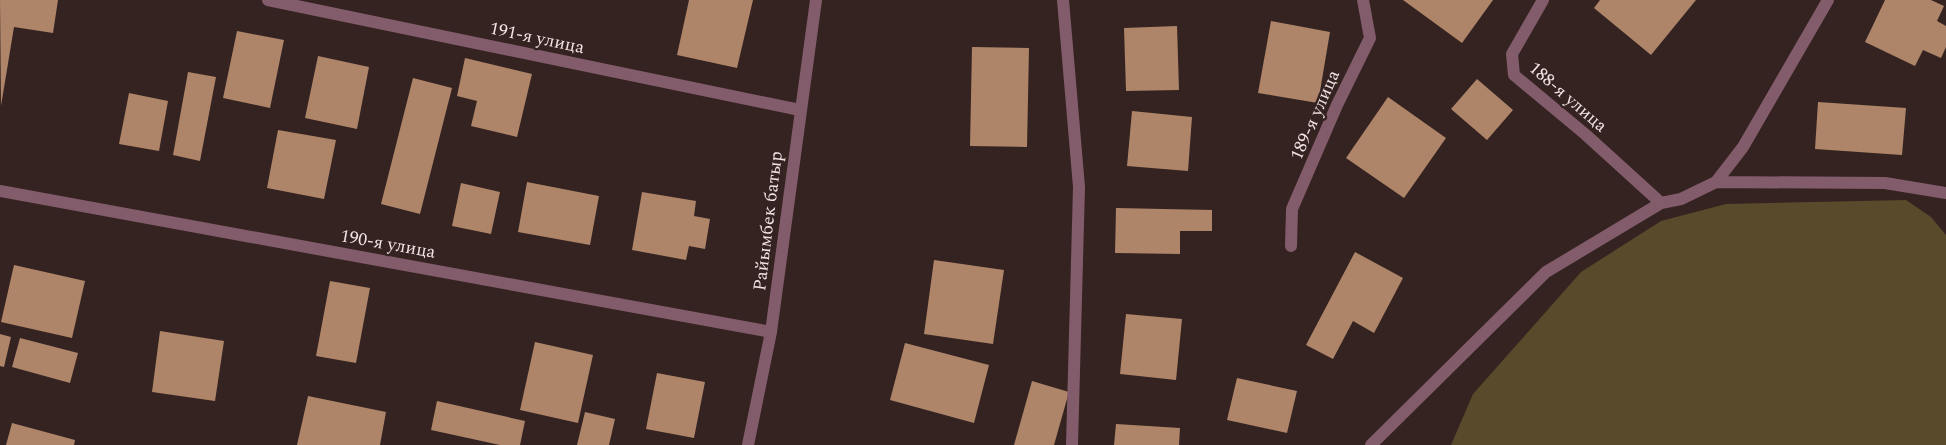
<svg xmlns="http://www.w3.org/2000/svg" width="1946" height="445" viewBox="0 0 1946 445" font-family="Spectral,serif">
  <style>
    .green { fill: #584a2a }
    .building { fill: #ae8569 }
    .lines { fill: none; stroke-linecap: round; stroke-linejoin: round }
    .minor { stroke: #835c6b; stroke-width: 12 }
    .labels { text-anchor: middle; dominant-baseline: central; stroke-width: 5; stroke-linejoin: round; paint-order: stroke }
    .street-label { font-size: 18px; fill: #f0e3e2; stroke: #352321 }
  </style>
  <rect width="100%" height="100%" fill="#352321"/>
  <!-- green -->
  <path class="green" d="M1906 200 1931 217 1946 235V445H1451L1473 394 1581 272 1661 221 1726 204Z"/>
  <!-- building -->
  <path class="building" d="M0 0H58L53 33 14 27 1 106Z
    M689 0H753L737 68 677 55Z
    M1403 0H1493L1462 43Z
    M1600 0H1696L1651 55 1594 8Z
    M1885 0H1931L1944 6 1937 21 1946 26V47L1941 58 1923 50 1915 66 1865 42Z
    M1271 21 1330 32 1318 103 1258 93Z
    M1177 26 1179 90 1126 91 1124 28Z
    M237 31 284 40 270 108 223 98Z
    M972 47 1029 48 1027 147 970 146Z
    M318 56 369 67 357 129 305 118Z
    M465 58 532 74 517 137 471 126 477 101 457 96Z
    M188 72 216 77 200 161 173 155Z
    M413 78 452 88 420 214 381 204Z
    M1477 79 1513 110 1487 140 1451 109Z
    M129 93 168 101 159 151 119 144Z
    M1388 97 1446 138 1404 198 1346 158Z
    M1818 102 1906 108 1902 155 1815 149Z
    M1132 111 1192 117 1188 171 1127 166Z
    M278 130 336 140 324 199 267 188Z
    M527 182 599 196 590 245 518 232Z
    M461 183 500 192 491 234 452 226Z
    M642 192 696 201 694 216 710 219 705 249 689 246 686 260 632 250Z
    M1116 208 1212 210V231H1180V254L1115 253Z
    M1355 252 1403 278 1374 333 1353 321 1333 359 1306 345Z
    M934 260 1004 270 993 344 924 334Z
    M14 265 85 281 72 338 1 322Z
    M330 281 370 288 356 363 316 356Z
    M1126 314 1182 319 1176 380 1120 374Z
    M160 331 224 341 215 401 152 392Z
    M0 334 11 337 4 367 0 366Z
    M20 338 78 353 70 383 12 367Z
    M535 342 593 355 578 423 520 410Z
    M905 343 989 365 974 423 890 400Z
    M657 373 705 382 694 438 646 429Z
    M1237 378 1297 391 1287 433 1227 420Z
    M1032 381 1069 392 1054 445H1014Z
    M308 396 386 412 380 445H297Z
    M437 401 525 421 520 445H500L431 430Z
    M585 412 615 419 609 445H577Z
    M12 423 75 440 74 445H6Z
    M1116 424 1180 428 1179 445H1114Z"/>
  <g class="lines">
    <!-- minor -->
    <path class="minor" d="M268 0 800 110
      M1063 0 1079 187 1072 445
      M1543 0 1512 54 1514 75 1585 134 1661 203
      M1716 182 1743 147 1828 0
      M0 191 771 332
      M1291 246 1292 209 1337 105 1370 38 1363 0
      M748 445 771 332 816 0
      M1371 445 1546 272 1661 203 1681 199 1716 182 1885 183 1946 193"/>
  </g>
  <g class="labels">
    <!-- street labels -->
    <g class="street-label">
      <text transform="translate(537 38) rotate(12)">191-я улица</text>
      <text transform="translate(1568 97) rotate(41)">188-я улица</text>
      <text transform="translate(1315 115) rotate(-66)">189-я улица</text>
      <text transform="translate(768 221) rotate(-83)">Райымбек батыр</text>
      <text transform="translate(388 244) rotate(10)">190-я улица</text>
    </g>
  </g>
</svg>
